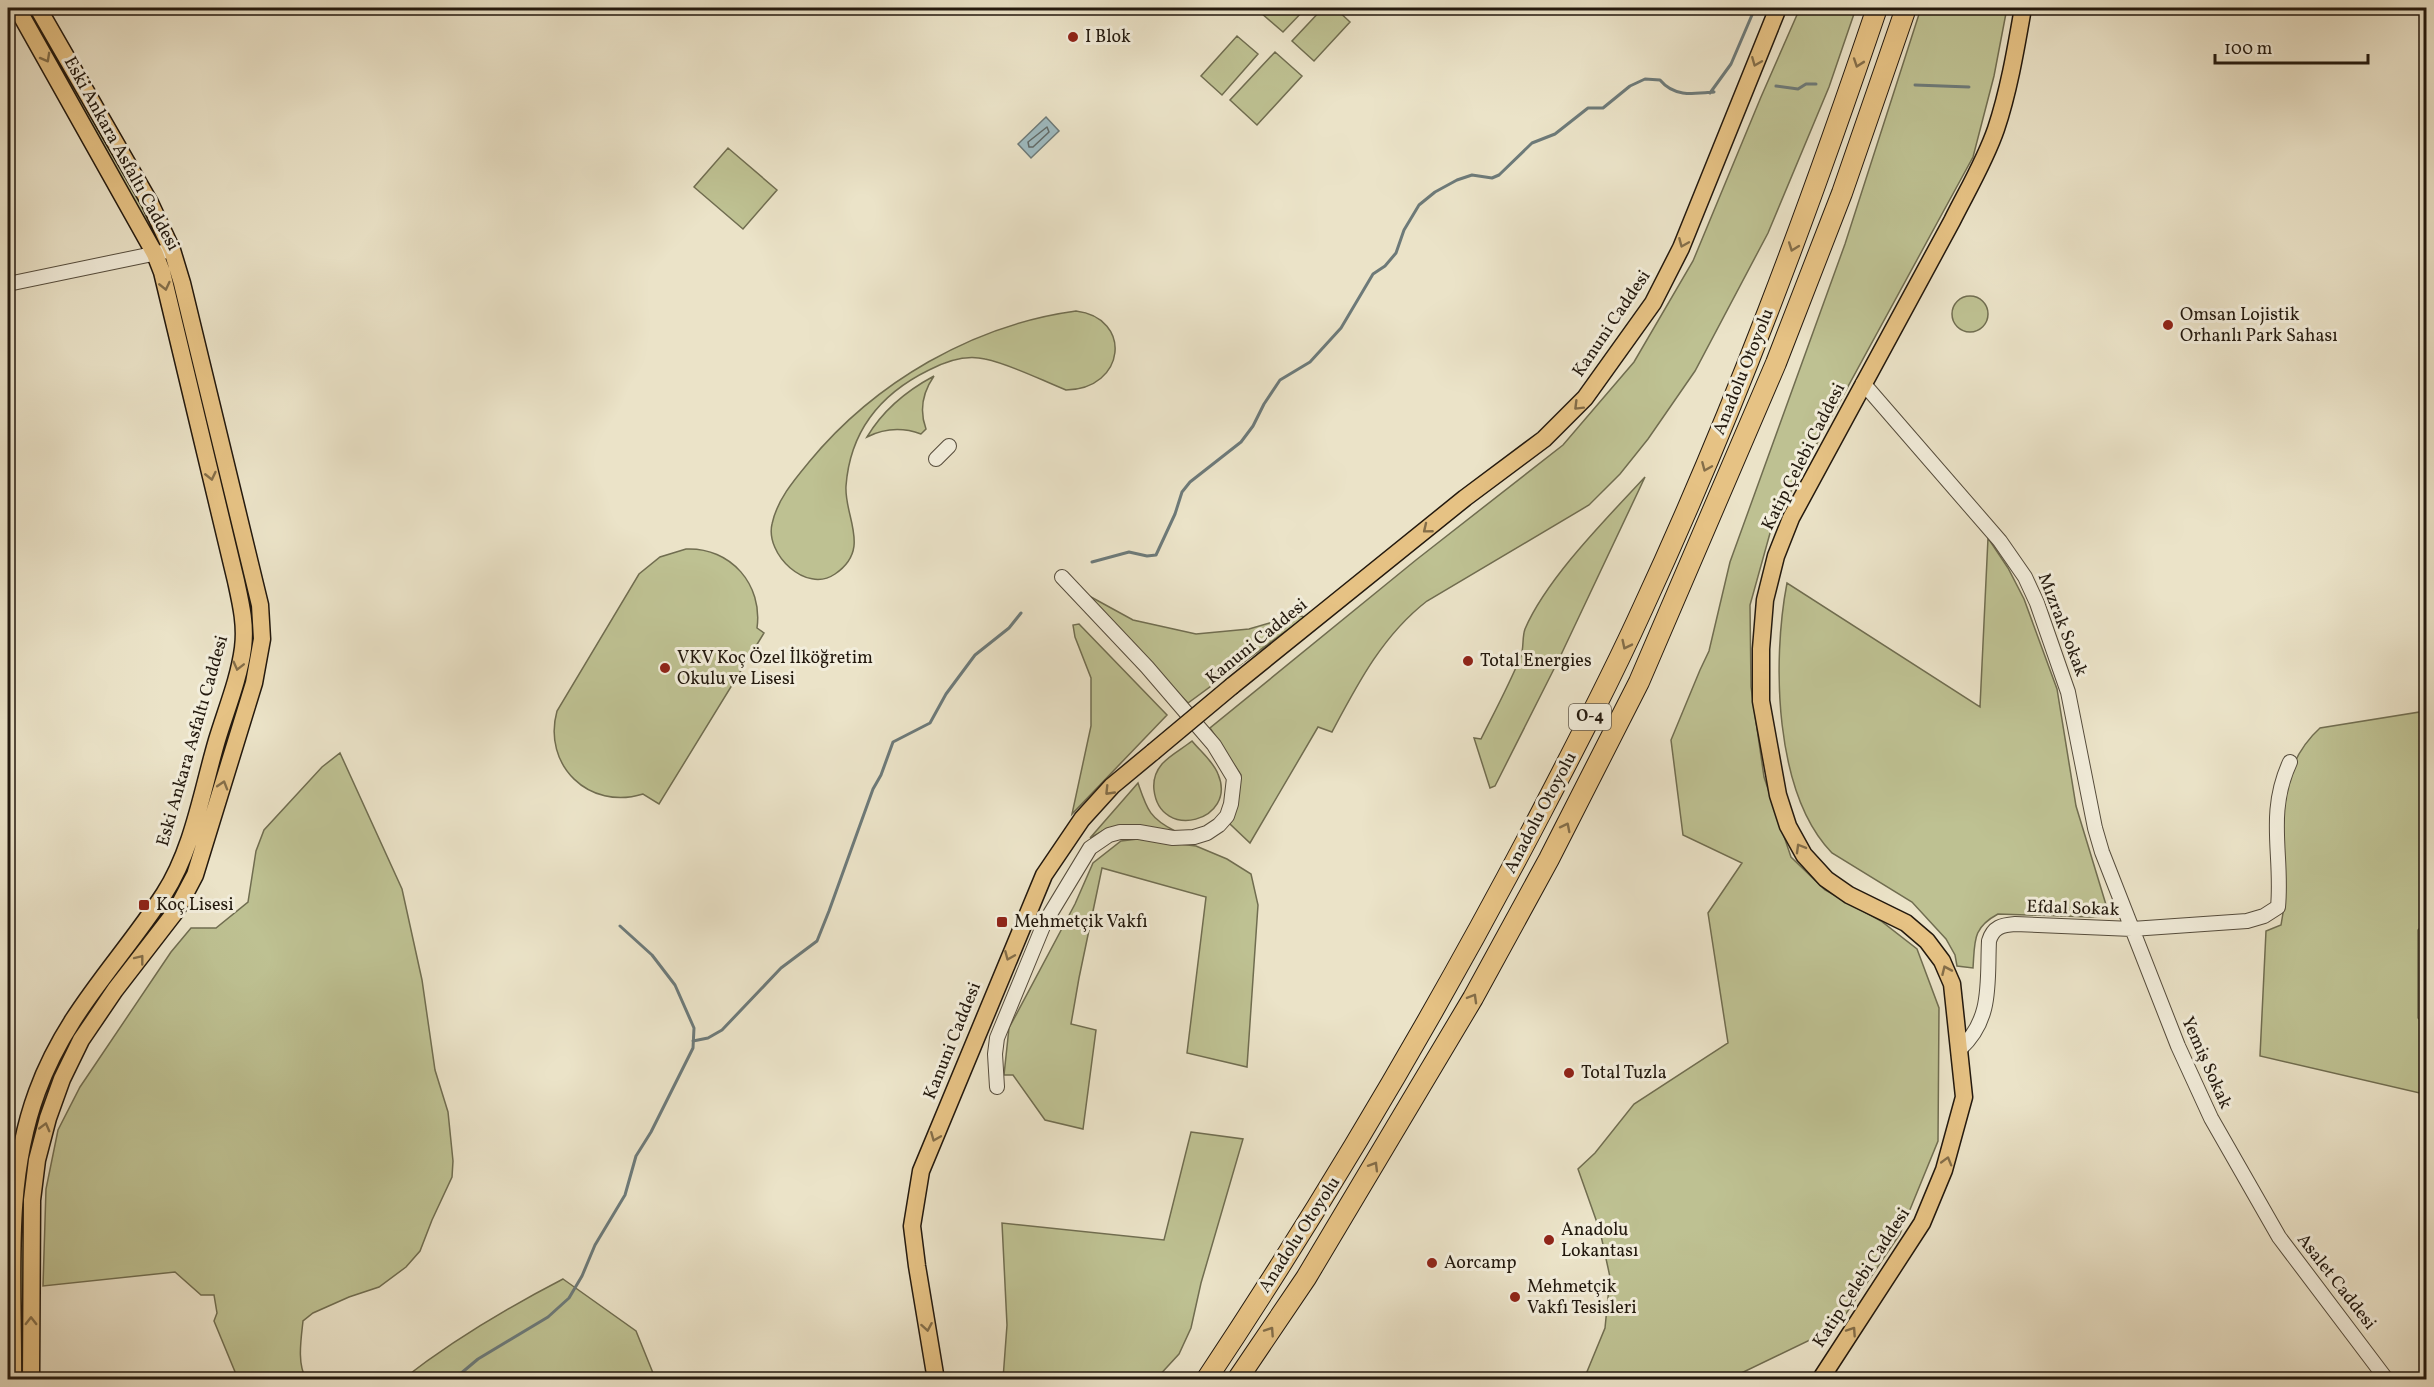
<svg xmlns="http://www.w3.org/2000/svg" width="2434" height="1387" viewBox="0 0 2434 1387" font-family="Vollkorn,serif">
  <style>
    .green { fill: #bec192; stroke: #706d50; stroke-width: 1.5 }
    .water { fill: #9ebbc1; stroke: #6d7a79; stroke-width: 1.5 }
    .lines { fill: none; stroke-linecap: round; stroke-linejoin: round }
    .shore { stroke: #606a68; stroke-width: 1.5 }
    .stream { stroke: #6d7a79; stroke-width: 3 }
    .minor-casing { stroke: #554c3c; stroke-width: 16 }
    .major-casing { stroke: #23190e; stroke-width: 19 }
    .highway-casing { stroke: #23190e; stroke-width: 22 }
    .minor { stroke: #f2eddb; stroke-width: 14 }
    .major { stroke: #e6c284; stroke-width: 16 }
    .highway { stroke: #e6c284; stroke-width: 20 }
    .major-bridge-casing { stroke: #23190e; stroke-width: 19; stroke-linecap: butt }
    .major-bridge { stroke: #e6c284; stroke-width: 16 }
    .oneway { stroke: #846e49 }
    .poi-dot { fill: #8f2418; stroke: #f2eddb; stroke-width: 2 }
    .labels { text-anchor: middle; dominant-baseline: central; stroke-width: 6; stroke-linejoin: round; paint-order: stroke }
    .shield { fill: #f2eddb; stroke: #61594c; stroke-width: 1.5 }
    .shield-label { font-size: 16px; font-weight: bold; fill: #23190e }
    .poi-label { font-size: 18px; fill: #23190e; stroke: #f2eddb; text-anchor: start }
    .street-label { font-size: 18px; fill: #23190e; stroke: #f2eddb }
  </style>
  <rect width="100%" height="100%" fill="#ebe3c8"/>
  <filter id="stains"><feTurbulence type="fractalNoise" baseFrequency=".00333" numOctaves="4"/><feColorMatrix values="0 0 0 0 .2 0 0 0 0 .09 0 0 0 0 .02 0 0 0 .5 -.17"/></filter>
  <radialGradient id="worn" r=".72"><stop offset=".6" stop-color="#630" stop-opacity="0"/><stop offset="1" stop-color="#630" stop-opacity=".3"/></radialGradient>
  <!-- green -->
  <path class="green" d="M24 8H31L136 194 151 227 148 226Z
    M1266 8H1306L1283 32 1261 13Z
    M1323 8H1335L1350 22 1314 61 1292 41Z
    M1800 8H1856L1829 87 1768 233 1695 371 1648 439 1620 474 1589 505 1427 601C1383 635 1358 683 1332 732L1318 727 1250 843 1230 824 1237 805 1241 775 1210 728 1416 560 1563 445 1634 362 1693 261 1761 97Z
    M1921 8H2007L1994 76 1973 157 1772 526 1750 605 1751 687 1764 777 1791 857 1825 890 1881 921 1917 949 1939 1008 1938 1141 1900 1234 1837 1327 1729 1379H1584L1605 1328 1610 1277 1600 1231 1578 1169 1595 1153 1634 1104 1728 1043 1708 913 1742 863 1683 835 1671 740 1700 670 1709 651 1730 562 1845 244Z
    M1237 36 1258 54 1222 95 1201 76Z
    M1275 52 1302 76 1257 125 1230 100Z
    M728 148 777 190 743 229 694 187Z
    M170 272 189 351 199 376 255 617 252 668 189 871 176 893 173 892 247 659Z
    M1952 314a18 18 0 1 1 36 0a18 18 0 1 1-36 0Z
    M1076 311C1133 318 1126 389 1066 390 1041 380 1010 364 985 359 965 354 946 361 929 370 880 394 850 432 846 486 844 517 872 549 835 574 806 594 765 554 772 524 777 500 794 480 809 462 875 382 973 325 1076 311Z
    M934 376C923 392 919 410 926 429L921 434C902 427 885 428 867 437 883 410 906 391 934 376Z
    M1645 477 1559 659 1495 786 1490 788 1474 738 1481 739C1495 711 1509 685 1521 656 1524 647 1522 637 1525 629 1547 578 1607 518 1645 477Z
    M1988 538 2008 568 2024 599 2057 689 2076 806 2107 908 2103 916 2090 917 1998 914C1972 928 1975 941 1973 968L1957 966 1955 955 1946 939 1912 902 1832 853C1774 793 1772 661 1787 583L1980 707Z
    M686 549C731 547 763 585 757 628L764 633 659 804 643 794C589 811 542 765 557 711L639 574 660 557Z
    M1091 597 1133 620 1196 634 1249 629 1297 615 1305 617 1188 703 1092 602Z
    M1079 624 1167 715 1072 814 1091 726V678L1075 637 1073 625Z
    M2426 711V922L2418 930V1018L2426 1025V1093L2424 1094 2260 1056 2266 931 2281 925 2283 913C2282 849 2268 775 2320 728Z
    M1192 741C1200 751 1213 761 1218 774 1238 821 1160 842 1154 790 1153 781 1156 771 1162 764 1170 755 1182 749 1192 741Z
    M340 753 402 889 422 980 435 1070 448 1112 453 1161 452 1177 432 1220 420 1251 406 1267 379 1287 349 1297 313 1313 303 1321C301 1340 297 1363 306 1379H238L214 1321 217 1313 214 1295H201L175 1272 43 1286 46 1189 58 1130 80 1087 171 952 191 928H216L248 902 256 851 264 830 322 767Z
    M1138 783C1147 809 1149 818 1175 831L1135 828 1106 829 1090 838Z
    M1138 839 1196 846 1227 859 1251 874 1258 905 1247 1067 1187 1053 1206 897 1102 868 1079 978 1071 1024 1096 1030 1083 1129 1045 1120 1013 1075H1004L1009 1028 1075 904 1093 863 1121 841Z
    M165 909 167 911 45 1104 25 1379 19 1380V1228L24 1169 40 1104 70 1035Z
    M1191 1132 1243 1139 1201 1283 1191 1328 1179 1354 1156 1379H1003L1007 1325 1002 1223 1164 1240Z
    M563 1279 636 1331 653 1373 669 1379H403C453 1340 507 1308 563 1279Z"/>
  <!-- water -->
  <path class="water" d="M1046 117 1059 131 1031 158 1018 144Z"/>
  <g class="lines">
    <!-- shore -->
    <path class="shore" d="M1047 127 1049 132 1033 147H1029L1028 142Z"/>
    <!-- stream -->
    <path class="stream" d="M1915 85 1969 87
      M1776 86 1798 89 1806 84H1816
      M1710 93 1731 64 1755 8
      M1092 562 1129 552 1147 556 1156 555 1175 514 1182 492 1190 482 1241 442 1253 426 1264 404 1280 380 1310 362 1341 328 1373 274 1385 266 1396 253 1404 230 1419 205 1435 192 1457 180 1472 175 1492 178 1499 175 1532 143 1555 134 1588 108H1603L1630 86 1645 79 1660 80C1674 97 1693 94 1714 92
      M693 1041 708 1038 722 1030 781 968 817 941 829 911 873 789 881 775 893 742 930 723 946 694 975 655 1009 628 1021 613
      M453 1380 478 1359 548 1317 569 1298 582 1276 595 1245 625 1195 636 1156 651 1132 693 1048 694 1028 675 985 652 955 620 926"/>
    <defs>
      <path id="minor" d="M8 284 172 250
        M1863 383 2000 541 2025 577 2037 603 2068 692 2095 828 2102 852 2178 1046 2211 1118 2279 1237 2387 1380
        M936 459 949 446
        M1960 1049C1993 1019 1987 982 1989 941 1993 927 2002 925 2015 924L2132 929 2247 921 2264 916 2278 907C2283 855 2266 814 2290 762
        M997 1087 995 1054 997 1038 1044 924 1090 848 1109 835 1120 832H1139L1173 838 1194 837 1207 833 1219 825 1227 816 1231 804 1234 778 1214 745 1147 667 1062 577"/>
      <path id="major" d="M1232 686 1465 498 1544 439 1585 398 1653 303 1681 248 1778 8
        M13 1380C14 1283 3 1184 37 1092 66 1012 119 963 164 894 193 849 202 791 217 740 226 710 239 679 243 648 246 625 241 604 236 581L162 272 155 254 17 8
        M31 1380 32 1200 37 1160 48 1118 62 1079 81 1040 115 990 176 911 195 875 254 683 262 639 260 605 182 283 172 250 150 203 38 8
        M936 1380 917 1266 912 1226 921 1171 1044 875 1082 819 1112 786 1153 752
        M1820 1380 1922 1223 1944 1170 1964 1097 1952 984 1942 961 1927 941 1906 923 1849 895 1826 879 1804 855 1788 826 1778 795 1761 701V649L1765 600 1776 556 1791 518 1952 221C1967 191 1985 161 1996 129 2009 90 2016 48 2023 8"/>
      <path id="highway" d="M1206 1380C1325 1201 1432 1020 1532 830 1570 757 1608 685 1642 610 1733 414 1808 212 1877 8
        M1237 1380 1306 1278 1473 998 1549 859 1639 682 1776 363 1842 193 1906 8"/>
    </defs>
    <!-- minor casing -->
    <use href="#minor" class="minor-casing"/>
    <!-- major casing -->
    <use href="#major" class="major-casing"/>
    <!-- highway casing -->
    <use href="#highway" class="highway-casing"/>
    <!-- minor -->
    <use href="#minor" class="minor"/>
    <!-- major -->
    <use href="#major" class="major"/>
    <!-- highway -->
    <use href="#highway" class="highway"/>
    <defs>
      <path id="major-bridge" d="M1153 752 1232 686"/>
    </defs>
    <!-- major-bridge casing -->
    <use href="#major-bridge" class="major-bridge-casing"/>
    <!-- major-bridge -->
    <use href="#major-bridge" class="major-bridge"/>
  </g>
  <!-- one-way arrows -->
  <defs><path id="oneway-chevron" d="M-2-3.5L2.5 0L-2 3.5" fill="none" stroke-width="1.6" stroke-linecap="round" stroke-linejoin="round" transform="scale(1.5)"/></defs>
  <g class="oneway">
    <use href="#oneway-chevron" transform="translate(46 58) rotate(61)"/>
    <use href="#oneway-chevron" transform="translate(1756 62) rotate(112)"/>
    <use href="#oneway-chevron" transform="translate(1858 63) rotate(109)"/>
    <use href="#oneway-chevron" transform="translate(1683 243) rotate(113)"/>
    <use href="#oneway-chevron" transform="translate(1793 247) rotate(110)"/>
    <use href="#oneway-chevron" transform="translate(165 286) rotate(77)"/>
    <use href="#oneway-chevron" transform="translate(1578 406) rotate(135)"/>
    <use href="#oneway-chevron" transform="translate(1706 467) rotate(113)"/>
    <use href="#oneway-chevron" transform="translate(211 476) rotate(77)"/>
    <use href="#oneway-chevron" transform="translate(1427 529) rotate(141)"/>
    <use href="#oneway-chevron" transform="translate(1626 645) rotate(116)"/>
    <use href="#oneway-chevron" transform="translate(238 666) rotate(104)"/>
    <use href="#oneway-chevron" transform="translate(223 785) rotate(-73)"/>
    <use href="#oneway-chevron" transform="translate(1109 791) rotate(134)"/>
    <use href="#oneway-chevron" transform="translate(1566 827) rotate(-63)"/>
    <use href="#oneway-chevron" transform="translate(1800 848) rotate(-120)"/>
    <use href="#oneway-chevron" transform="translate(1009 956) rotate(113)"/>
    <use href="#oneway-chevron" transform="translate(140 959) rotate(-52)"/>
    <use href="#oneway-chevron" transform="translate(1946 970) rotate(-114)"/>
    <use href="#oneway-chevron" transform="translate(1473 998) rotate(-60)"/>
    <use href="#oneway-chevron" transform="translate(45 1127) rotate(-75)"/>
    <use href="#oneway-chevron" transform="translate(935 1137) rotate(112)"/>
    <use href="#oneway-chevron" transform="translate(1947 1161) rotate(-74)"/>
    <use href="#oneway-chevron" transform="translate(1374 1166) rotate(-59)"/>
    <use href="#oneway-chevron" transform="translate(31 1321) rotate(-90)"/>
    <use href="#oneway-chevron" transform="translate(927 1327) rotate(80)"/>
    <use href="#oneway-chevron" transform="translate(1270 1331) rotate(-56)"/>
    <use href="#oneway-chevron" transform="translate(1852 1331) rotate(-56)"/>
  </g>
  <!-- markers -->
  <g class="poi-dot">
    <circle cx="1073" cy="37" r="6"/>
    <circle cx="2168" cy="325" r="6"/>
    <circle cx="1468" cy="661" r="6"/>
    <circle cx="665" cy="668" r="6"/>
    <rect x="138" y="899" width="12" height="12" rx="3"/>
    <rect x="996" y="916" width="12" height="12" rx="3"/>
    <circle cx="1569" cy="1073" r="6"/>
    <circle cx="1549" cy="1240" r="6"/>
    <circle cx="1432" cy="1263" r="6"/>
    <circle cx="1515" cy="1297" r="6"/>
  </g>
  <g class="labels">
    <!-- shield labels -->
    <rect class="shield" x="1569" y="704" width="42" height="26" rx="4.5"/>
    <g class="shield-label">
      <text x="1590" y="717">O-4</text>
    </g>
    <!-- poi labels -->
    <g class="poi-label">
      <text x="1085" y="37">I Blok</text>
      <text x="2180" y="315">Omsan Lojistik<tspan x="2180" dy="21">Orhanlı Park Sahası</tspan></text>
      <text x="677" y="658">VKV Koç Özel İlköğretim<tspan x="677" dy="21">Okulu ve Lisesi</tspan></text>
      <text x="1480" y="661">Total Energies</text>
      <text x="156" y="905">Koç Lisesi</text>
      <text x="1014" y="922">Mehmetçik Vakfı</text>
      <text x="1581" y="1073">Total Tuzla</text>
      <text x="1561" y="1230">Anadolu<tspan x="1561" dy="21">Lokantası</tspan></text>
      <text x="1444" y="1263">Aorcamp</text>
      <text x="1527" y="1287">Mehmetçik<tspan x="1527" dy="21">Vakfı Tesisleri</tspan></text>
    </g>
    <!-- street labels -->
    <g class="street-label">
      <text transform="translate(121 154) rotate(61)">Eski Ankara Asfaltı Caddesi</text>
      <text transform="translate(1612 324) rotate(-56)">Kanuni Caddesi</text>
      <text transform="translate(1744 372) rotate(-68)">Anadolu Otoyolu</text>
      <text transform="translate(1804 457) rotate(-63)">Katip Çelebi Caddesi</text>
      <text transform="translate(2062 625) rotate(69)">Mızrak Sokak</text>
      <text transform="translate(1257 642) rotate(-39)">Kanuni Caddesi</text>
      <text transform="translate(193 741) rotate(-74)">Eski Ankara Asfaltı Caddesi</text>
      <text transform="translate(1541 813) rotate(-62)">Anadolu Otoyolu</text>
      <text transform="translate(2073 909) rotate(2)">Efdal Sokak</text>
      <text transform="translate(953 1041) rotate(-68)">Kanuni Caddesi</text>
      <text transform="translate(2206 1063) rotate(66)">Yemiş Sokak</text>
      <text transform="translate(1300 1235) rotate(-57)">Anadolu Otoyolu</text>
      <text transform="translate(1862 1278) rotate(-57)">Katip Çelebi Caddesi</text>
      <text transform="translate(2336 1282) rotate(52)">Asalet Caddesi</text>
    </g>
  </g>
  <!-- margin -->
  <rect width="2434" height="1387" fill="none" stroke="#ebe3c8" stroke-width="30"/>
  <rect x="9" y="9" width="2416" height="1369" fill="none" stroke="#23190e" stroke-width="3"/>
  <rect x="15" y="15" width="2404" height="1357" fill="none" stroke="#23190e" stroke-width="1.5"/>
  <!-- scale -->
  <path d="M2215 54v9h153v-9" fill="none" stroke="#23190e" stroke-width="3"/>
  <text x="2224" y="54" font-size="18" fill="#23190e" stroke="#f2eddb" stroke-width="4.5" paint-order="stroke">100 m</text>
  <rect width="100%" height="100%" filter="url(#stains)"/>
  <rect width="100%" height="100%" fill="url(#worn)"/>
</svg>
